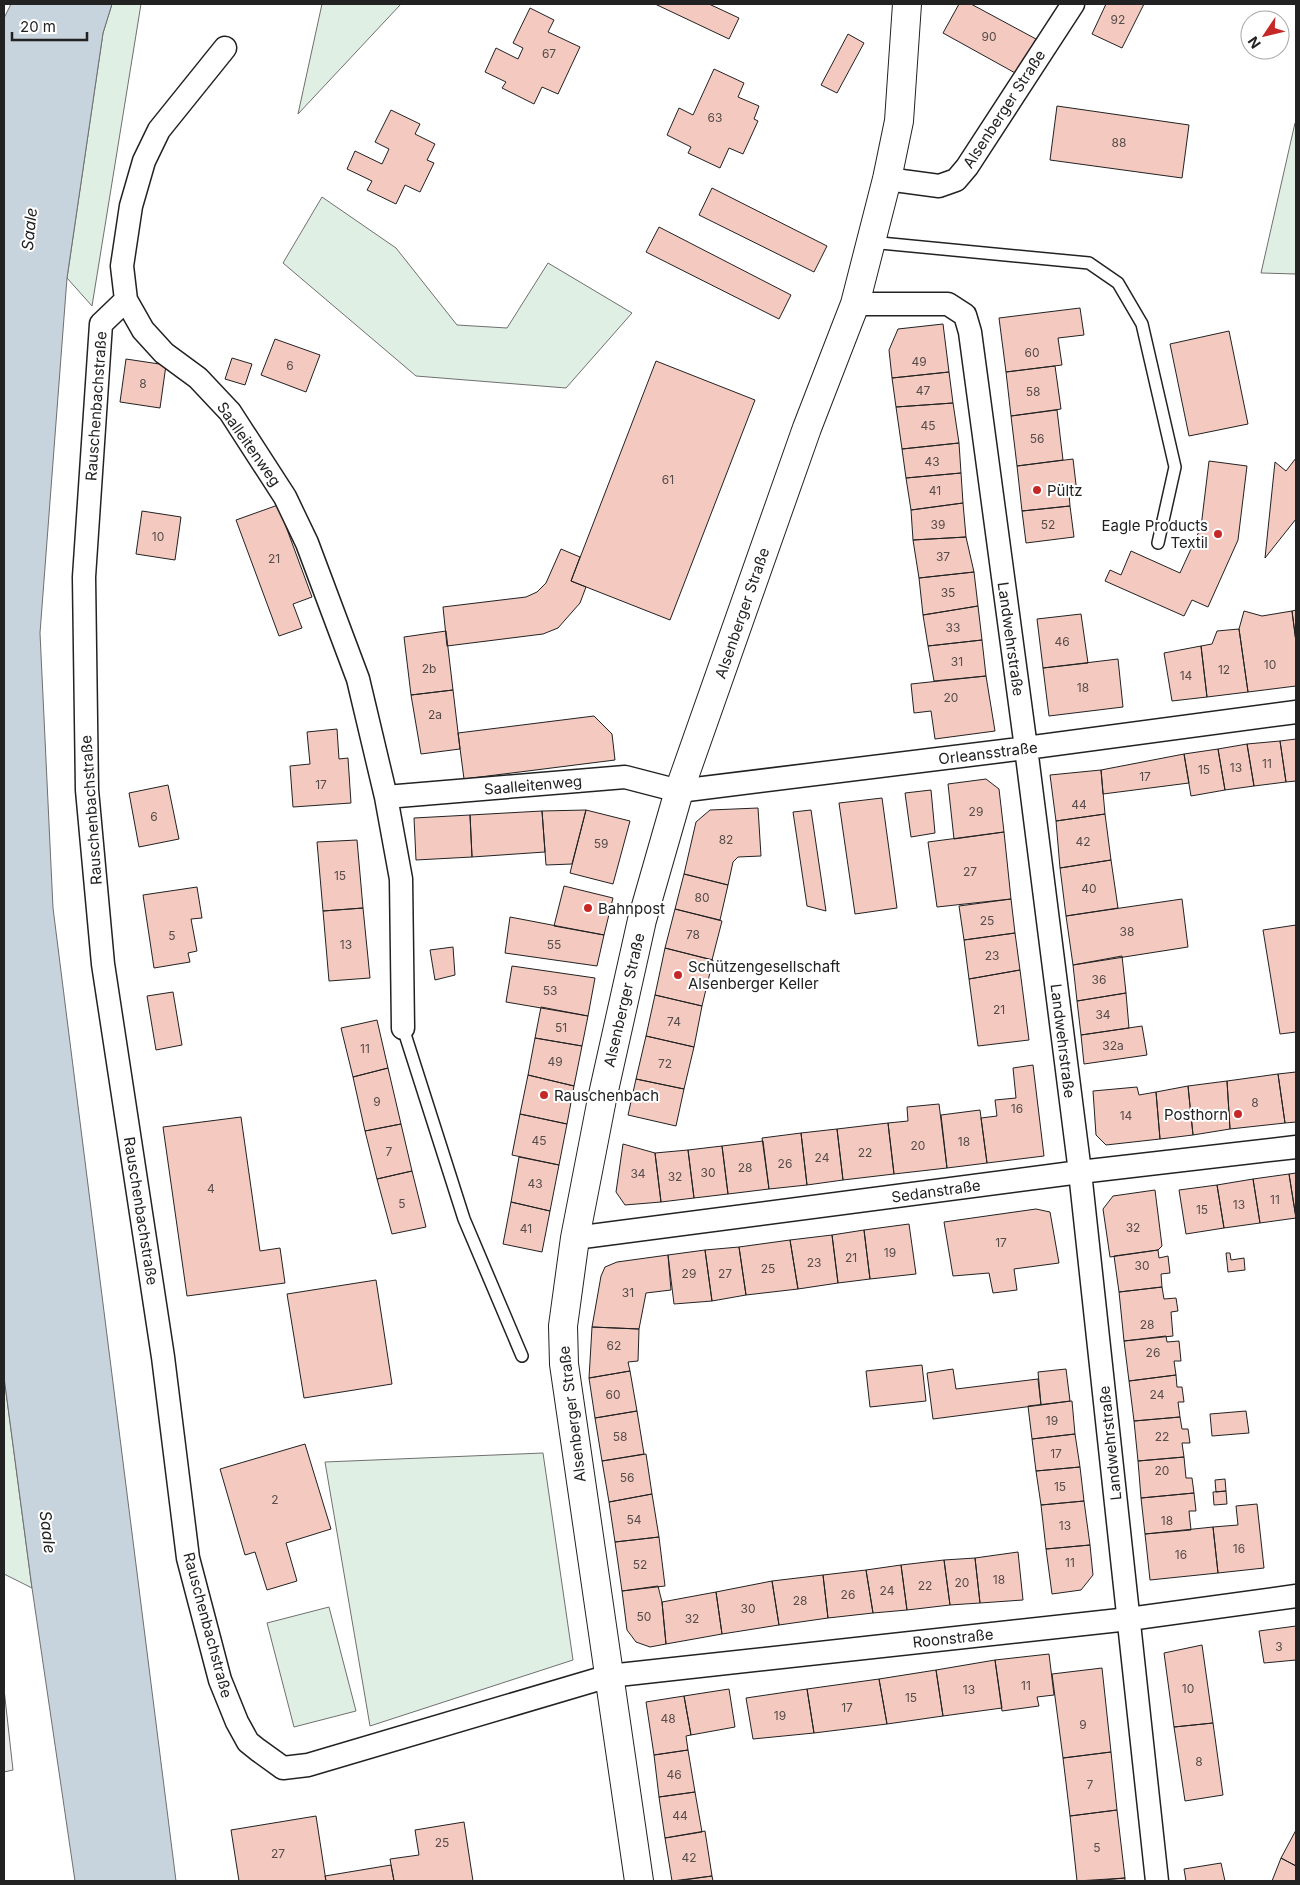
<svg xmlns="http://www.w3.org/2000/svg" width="1300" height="1885" viewBox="0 0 1300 1885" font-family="Inter,sans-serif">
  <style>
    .green { fill: #e0efe3; stroke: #6f6f6f }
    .parking { fill: #ededed; stroke: #6f6f6f }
    .water { fill: #c7d3dd; stroke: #6f6f6f }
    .building { fill: #f3c9c0; stroke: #222 }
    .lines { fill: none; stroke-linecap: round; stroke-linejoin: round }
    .service-casing { stroke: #222; stroke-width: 14 }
    .minor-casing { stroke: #222; stroke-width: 25 }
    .tertiary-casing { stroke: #222; stroke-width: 30 }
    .service { stroke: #fff; stroke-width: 11 }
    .minor { stroke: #fff; stroke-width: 22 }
    .tertiary { stroke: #fff; stroke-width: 28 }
    .poi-dot { fill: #c62828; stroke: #fff; stroke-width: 2 }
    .labels { text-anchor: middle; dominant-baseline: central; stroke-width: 4; stroke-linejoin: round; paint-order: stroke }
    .number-label { font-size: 12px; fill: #564c4a }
    .street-label { font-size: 15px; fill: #222; stroke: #fff }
    .poi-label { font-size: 15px; fill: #222; stroke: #fff; text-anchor: start }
    .water-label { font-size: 16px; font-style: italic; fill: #222; stroke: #fff }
  </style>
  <rect width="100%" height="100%" fill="#fff"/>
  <!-- green -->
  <path class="green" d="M112 4H141L92 306 67 278 103 33Z
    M322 4H401L298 114Z
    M1295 123H1296V274L1261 273Z
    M322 197 396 248 457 325 507 328 548 263 632 313 566 388 416 376 283 263Z
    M4 1377 32 1588 4 1574Z
    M543 1453 573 1660 370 1726 325 1462Z
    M329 1607 356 1711 294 1727 267 1623Z"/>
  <!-- parking -->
  <path class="parking" d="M4 1689 13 1770 4 1772Z"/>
  <!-- water -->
  <path class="water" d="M11 4H112L103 33 67 278 40 633 53 908 176 1881H75L32 1588 4 1377V18Z"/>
  <!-- building -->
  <path class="building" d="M655 4H709L739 18 729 39Z
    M959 4H971L1036 39 1017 74 943 33Z
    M1106 4H1144L1122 48 1092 34Z
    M530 8 554 20 548 32 580 47 558 94 542 87 534 104 502 88 506 82 485 72 496 48 518 59 523 48 513 43Z
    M848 34 864 43 837 93 821 85Z
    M714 69 744 83 738 97 759 106 754 119 758 121 743 154 729 148 720 168 688 153 691 147 667 135 679 108 693 115Z
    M1057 106 1189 125 1182 178 1050 160Z
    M391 110 420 124 415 134 435 144 427 160 434 163 420 192 405 185 396 204 367 190 372 181 347 169 355 151 382 164 389 149 375 142Z
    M712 188 827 246 814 272 699 215Z
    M659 227 791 295 779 319 646 252Z
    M1080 308 1084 335 1058 338 1062 365 1006 372 999 318Z
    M943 324 949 372 892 378 889 350 898 329Z
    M1229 331 1248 424 1189 436 1170 344Z
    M275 339 320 355 306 392 261 375Z
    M232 358 252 364 245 385 225 379Z
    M126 359 166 365 160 408 120 402Z
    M656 361 755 400 670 620 571 581Z
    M1055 366 1061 409 1011 416 1006 372Z
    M949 372 953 403 896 407 892 378Z
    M953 403 959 443 902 449 896 407Z
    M1057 410 1063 460 1017 466 1011 416Z
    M959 443 961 473 906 478 902 449Z
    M1296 458V519L1265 558 1275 462 1286 471Z
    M1073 459 1077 493 1069 494 1070 506 1022 511 1017 466Z
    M1209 461 1247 466 1238 540 1208 607 1192 600 1184 616 1105 581 1110 570 1121 575 1131 551 1180 573 1201 527Z
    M961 473 963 503 911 510 906 478Z
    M963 503 966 537 913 540 911 510Z
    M278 505 312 597 293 604 302 628 279 636 236 520Z
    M1070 506 1074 537 1026 543 1022 511Z
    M142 511 181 517 175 560 136 554Z
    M966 537 974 572 919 578 913 540Z
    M561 549 580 557 571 581 586 587 580 603 558 628 543 634 447 646 443 607 526 597 537 592 546 583Z
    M974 572 978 606 923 615 919 578Z
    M978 606 982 640 928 646 923 615Z
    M1296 610V642L1292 611Z
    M1244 611 1262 616 1292 611 1296 642V686L1248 692 1239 629Z
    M1081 614 1088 663 1043 668 1037 619Z
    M1239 629 1248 692 1207 697 1201 646 1212 644 1217 631Z
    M446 631 453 690 411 695 404 637Z
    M982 640 986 676 934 681 928 646Z
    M1201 646 1207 697 1172 701 1164 653Z
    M1118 659 1123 707 1049 716 1043 668Z
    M986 676 995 731 935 739 931 711 914 713 911 684Z
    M453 690 460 749 421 754 411 695Z
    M594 716 612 734 615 760 464 779 458 733Z
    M337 729 339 759 348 758 351 803 293 807 290 766 310 764 307 732Z
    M1296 739V781L1286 782 1280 741Z
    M1280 741 1286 782 1254 786 1247 744Z
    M1247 744 1254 786 1225 790 1218 749Z
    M1218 749 1225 790 1191 796 1184 754Z
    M1184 754 1189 783 1103 794 1101 770Z
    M1101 770 1105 814 1056 821 1050 775Z
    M986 779 999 789 1004 832 954 839 948 784Z
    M168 785 179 839 139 847 129 793Z
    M931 790 935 833 911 837 905 793Z
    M882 798 897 908 855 914 839 803Z
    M758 808 761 856 738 857 733 862 728 885 684 874 696 822 710 810Z
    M586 810 630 821 613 884 570 873Z
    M586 810 572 864 546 865 542 811Z
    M811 810 826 911 807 906 793 812Z
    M542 811 545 852 472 857 470 815Z
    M1105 814 1111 860 1060 868 1056 821Z
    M470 815 472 857 416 860 414 818Z
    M1004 832 1011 899 937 907 928 842Z
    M357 840 363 908 323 911 317 842Z
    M1111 860 1118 908 1066 916 1060 868Z
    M684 874 728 885 720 920 675 909Z
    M564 886 613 898 604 935 554 926Z
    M197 887 202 918 191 919 197 951 188 953 190 962 154 968 143 895Z
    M1011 899 1015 933 964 940 959 906Z
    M1182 899 1188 947 1073 965 1066 916Z
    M363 908 370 978 329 981 323 911Z
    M675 909 722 921 712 960 665 948Z
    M510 917 604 935 597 966 505 953Z
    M1296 925V1032L1280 1034 1263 930Z
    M1015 933 1020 970 969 979 964 940Z
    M453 947 455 975 435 980 430 950Z
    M665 948 713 960 702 1006 655 995Z
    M1122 956 1126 993 1077 1001 1073 965Z
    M512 966 595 978 588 1016 506 1002Z
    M1020 970 1029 1040 978 1046 969 979Z
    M173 992 182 1045 156 1050 147 996Z
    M1126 993 1129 1028 1081 1035 1077 1001Z
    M655 995 702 1006 694 1047 646 1036Z
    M541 1007 588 1016 582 1046 535 1038Z
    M377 1020 388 1068 353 1077 341 1028Z
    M1142 1026 1147 1055 1084 1064 1081 1035Z
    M646 1036 694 1047 684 1089 636 1079Z
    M535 1038 582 1046 574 1086 528 1075Z
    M1033 1065 1044 1156 987 1163 981 1118 997 1116 995 1100 1016 1098 1013 1068Z
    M388 1068 401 1124 365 1131 353 1077Z
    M1296 1072V1122L1285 1123 1278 1074Z
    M1278 1074 1285 1123 1230 1129 1227 1081Z
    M528 1075 574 1086 567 1124 520 1114Z
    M636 1079 684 1089 676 1126 628 1115Z
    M1227 1081 1230 1129 1193 1135 1188 1086Z
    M1188 1086 1193 1135 1160 1139 1156 1092Z
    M1137 1087 1139 1095 1156 1092 1160 1139 1106 1145 1096 1135 1093 1091Z
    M939 1104 947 1168 894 1174 888 1123 908 1121 907 1107Z
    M980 1110 987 1163 947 1168 941 1115Z
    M520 1114 567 1124 559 1165 512 1155Z
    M241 1117 260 1251 280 1248 285 1283 187 1296 163 1127Z
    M888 1123 894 1174 843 1180 837 1129Z
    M401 1124 412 1171 377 1179 365 1131Z
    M837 1129 843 1180 807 1185 801 1133Z
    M801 1133 807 1185 769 1189 762 1138Z
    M763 1141 769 1189 728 1194 722 1146Z
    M623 1144 655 1153 661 1202 625 1205 616 1192Z
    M722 1146 728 1194 694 1198 688 1150Z
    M688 1150 694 1198 661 1202 655 1153Z
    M519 1157 559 1165 550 1211 511 1202Z
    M412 1171 426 1227 392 1234 377 1179Z
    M1296 1173V1218L1289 1174Z
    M1289 1174 1296 1218 1260 1223 1253 1179Z
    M1253 1179 1260 1223 1224 1228 1217 1185Z
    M1217 1185 1224 1228 1186 1234 1179 1190Z
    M1155 1190 1162 1246 1158 1250 1110 1257 1103 1209 1113 1196Z
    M511 1202 550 1211 542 1252 503 1244Z
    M1036 1209 1050 1212 1059 1263 1014 1269 1017 1290 993 1293 989 1273 953 1276 944 1222Z
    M909 1224 916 1274 870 1279 864 1230Z
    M864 1230 870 1279 838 1283 832 1235Z
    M832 1235 838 1283 798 1289 790 1240Z
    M790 1240 798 1289 746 1295 739 1247Z
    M739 1247 746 1295 712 1301 705 1250Z
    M705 1250 712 1301 674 1304 668 1255Z
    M1158 1250 1159 1258 1168 1256 1170 1273 1161 1274 1162 1287 1119 1292 1114 1256Z
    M1226 1253H1230L1231 1260 1244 1258 1245 1270 1228 1272Z
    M668 1255 671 1290 646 1293 639 1329 592 1327 601 1276 605 1267 617 1262Z
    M376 1280 392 1384 304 1398 287 1294Z
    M1162 1287 1164 1299 1176 1298 1178 1311 1171 1312 1173 1336 1124 1341 1119 1292Z
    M592 1327 639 1329 638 1361 628 1362 630 1371 589 1378Z
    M1166 1336 1167 1342 1179 1341 1181 1361H1174L1176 1375 1129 1381 1124 1341Z
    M922 1365 926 1401 870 1407 866 1371Z
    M953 1369 956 1389 1038 1379 1041 1405 933 1419 927 1373Z
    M1066 1369 1070 1401 1041 1405 1038 1372Z
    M630 1371 637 1411 595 1418 589 1378Z
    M1176 1375 1177 1387H1182L1184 1402H1178L1180 1417 1134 1421 1129 1381Z
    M1072 1401 1075 1434 1032 1439 1028 1406Z
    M637 1411 644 1454 602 1461 595 1418Z
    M1246 1411 1249 1433 1212 1436 1210 1414Z
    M1180 1417 1182 1429H1188L1190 1443H1182L1184 1457 1138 1461 1134 1421Z
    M1075 1434 1080 1467 1036 1471 1032 1439Z
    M305 1444 331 1529 286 1543 297 1581 267 1590 255 1552 245 1555 220 1469Z
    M646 1454 652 1494 609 1502 602 1461Z
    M1184 1457 1186 1478H1192L1194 1493 1141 1498 1138 1461Z
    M1080 1467 1084 1501 1041 1505 1036 1471Z
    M1225 1479 1226 1491 1216 1492 1215 1480Z
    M1226 1491 1227 1504 1214 1505 1213 1492Z
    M1194 1493 1196 1511H1189L1191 1530 1145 1534 1141 1498Z
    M652 1494 659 1537 615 1542 609 1502Z
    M1084 1501 1090 1545 1046 1549 1041 1505Z
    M1257 1504 1264 1568 1218 1573 1213 1527 1238 1525 1236 1506Z
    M1213 1527 1218 1573 1150 1580 1145 1534Z
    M659 1537 665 1586 622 1591 615 1542Z
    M1090 1545 1093 1575 1081 1590 1052 1594 1046 1549Z
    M1018 1552 1023 1600 980 1603 975 1558Z
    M975 1558 980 1603 950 1605 944 1560Z
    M944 1560 950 1605 907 1610 901 1565Z
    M901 1565 907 1610 873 1613 866 1570Z
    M866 1570 873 1613 828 1618 823 1575Z
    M823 1575 828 1618 779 1625 772 1581Z
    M772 1581 779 1625 722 1634 716 1592Z
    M658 1586 662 1602 666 1644 650 1647 636 1642 627 1630 622 1591Z
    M716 1592 722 1634 666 1644 662 1602Z
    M1296 1626V1660L1264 1663 1259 1631Z
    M1202 1645 1213 1723 1174 1727 1164 1653Z
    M1049 1654 1054 1695 1037 1697 1039 1706 1002 1711 995 1660Z
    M995 1660 1002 1708 943 1716 936 1670Z
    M1102 1668 1111 1752 1063 1758 1052 1674Z
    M936 1670 943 1716 887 1724 879 1679Z
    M879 1679 887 1724 814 1733 807 1689Z
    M729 1689 735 1727 691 1735 684 1696Z
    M807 1689 814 1733 753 1739 746 1698Z
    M684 1696 691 1735 686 1736 688 1750 654 1755 646 1702Z
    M1213 1723 1223 1795 1185 1801 1174 1727Z
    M688 1750 695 1792 659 1797 654 1755Z
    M1111 1752 1117 1810 1070 1816 1063 1758Z
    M695 1792 702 1832 665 1838 659 1797Z
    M1117 1810 1125 1878 1077 1881 1070 1816Z
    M316 1816 326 1881H239L231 1830Z
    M464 1822 473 1881H394L390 1859 419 1855 415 1830Z
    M1296 1830V1866L1281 1858Z
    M705 1831 712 1876 672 1881 665 1838Z
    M1281 1858 1296 1866V1881H1272Z
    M1221 1863 1225 1881H1186L1184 1869Z
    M391 1865 394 1881H326L325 1876Z
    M712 1876 713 1881H677Z
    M1125 1878V1881H1093Z"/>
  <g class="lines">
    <defs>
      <path id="service" d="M870 242 1089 263 1118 283 1142 324 1175 467 1158 543
        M403 1028 464 1219 522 1356"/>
      <path id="minor" d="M225 48 159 130 144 161 131 206 122 266 126 300 143 330 164 353 198 378 230 412 285 497 307 543 358 679 386 797 401 879 403 1028
        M887 179 939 186 956 180 967 167 1073 4
        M126 300 101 324 84 577 87 790 103 964 163 1357 188 1558 220 1680 237 1722 248 1742 258 1750 283 1768 308 1765 609 1676 1129 1619 1296 1596
        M855 304H948L965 315 970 332 1026 748 1080 1172 1157 1881
        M386 797 625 777 679 791 1026 748 1296 712
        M575 1238 1080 1172 1296 1147"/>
      <path id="tertiary" d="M639 1881 564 1364 563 1326 575 1238 602 1099 642 920 679 791 807 428 855 304 887 179 899 121 907 4"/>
    </defs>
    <!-- service casing -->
    <use href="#service" class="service-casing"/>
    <!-- minor casing -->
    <use href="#minor" class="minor-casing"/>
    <!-- tertiary casing -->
    <use href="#tertiary" class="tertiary-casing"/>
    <!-- service -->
    <use href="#service" class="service"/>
    <!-- minor -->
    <use href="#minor" class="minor"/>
    <!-- tertiary -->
    <use href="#tertiary" class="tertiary"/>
  </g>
  <!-- markers -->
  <g class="poi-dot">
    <circle cx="1037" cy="490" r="5"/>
    <circle cx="1218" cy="534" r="5"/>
    <circle cx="588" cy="908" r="5"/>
    <circle cx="678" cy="975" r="5"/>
    <circle cx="544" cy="1095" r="5"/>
    <circle cx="1238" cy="1114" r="5"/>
  </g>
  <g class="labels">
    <!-- number labels -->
    <g class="number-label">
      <text x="1118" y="19">92</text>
      <text x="989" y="36">90</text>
      <text x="549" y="53">67</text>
      <text x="715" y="117">63</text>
      <text x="1119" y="142">88</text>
      <text x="1032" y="352">60</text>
      <text x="919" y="361">49</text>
      <text x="290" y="365">6</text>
      <text x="143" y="383">8</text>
      <text x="923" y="390">47</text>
      <text x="1033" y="391">58</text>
      <text x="928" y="425">45</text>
      <text x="1037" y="438">56</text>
      <text x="932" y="461">43</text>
      <text x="668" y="479">61</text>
      <text x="935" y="490">41</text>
      <text x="938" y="524">39</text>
      <text x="1048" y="524">52</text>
      <text x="158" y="536">10</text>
      <text x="943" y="556">37</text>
      <text x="274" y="558">21</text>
      <text x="948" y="592">35</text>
      <text x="953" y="627">33</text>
      <text x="1062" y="641">46</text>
      <text x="957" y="661">31</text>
      <text x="1270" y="664">10</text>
      <text x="429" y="668">2b</text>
      <text x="1224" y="669">12</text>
      <text x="1186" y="675">14</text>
      <text x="1083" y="687">18</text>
      <text x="951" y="697">20</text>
      <text x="435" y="714">2a</text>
      <text x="1267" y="763">11</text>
      <text x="1236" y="767">13</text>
      <text x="1204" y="769">15</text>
      <text x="1145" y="776">17</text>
      <text x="321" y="784">17</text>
      <text x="1079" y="804">44</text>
      <text x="976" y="811">29</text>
      <text x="154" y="816">6</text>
      <text x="726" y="839">82</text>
      <text x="1083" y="841">42</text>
      <text x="601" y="843">59</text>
      <text x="970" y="871">27</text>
      <text x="340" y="875">15</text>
      <text x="1089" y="888">40</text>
      <text x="702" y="897">80</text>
      <text x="987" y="920">25</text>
      <text x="1127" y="931">38</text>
      <text x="693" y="934">78</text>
      <text x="172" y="935">5</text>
      <text x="346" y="944">13</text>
      <text x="554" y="944">55</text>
      <text x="992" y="955">23</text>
      <text x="1099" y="979">36</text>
      <text x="550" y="990">53</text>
      <text x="999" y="1009">21</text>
      <text x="1103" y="1014">34</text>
      <text x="674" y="1021">74</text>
      <text x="561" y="1027">51</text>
      <text x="1113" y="1045">32a</text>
      <text x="365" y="1048">11</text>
      <text x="555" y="1061">49</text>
      <text x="665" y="1063">72</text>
      <text x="377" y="1101">9</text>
      <text x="1255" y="1102">8</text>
      <text x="1017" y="1108">16</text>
      <text x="1126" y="1115">14</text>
      <text x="539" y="1140">45</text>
      <text x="964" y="1141">18</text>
      <text x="918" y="1145">20</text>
      <text x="389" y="1151">7</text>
      <text x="865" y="1152">22</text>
      <text x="822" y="1157">24</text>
      <text x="785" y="1163">26</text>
      <text x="745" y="1167">28</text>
      <text x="708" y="1172">30</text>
      <text x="638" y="1173">34</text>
      <text x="675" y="1176">32</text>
      <text x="535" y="1183">43</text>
      <text x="211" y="1188">4</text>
      <text x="1275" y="1199">11</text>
      <text x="402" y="1203">5</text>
      <text x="1239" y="1204">13</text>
      <text x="1202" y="1209">15</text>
      <text x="1133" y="1227">32</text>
      <text x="526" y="1228">41</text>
      <text x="1001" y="1242">17</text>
      <text x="890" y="1252">19</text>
      <text x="851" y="1257">21</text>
      <text x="814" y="1262">23</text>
      <text x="1142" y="1265">30</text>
      <text x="768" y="1268">25</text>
      <text x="689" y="1273">29</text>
      <text x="725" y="1273">27</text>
      <text x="628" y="1292">31</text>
      <text x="1147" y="1324">28</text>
      <text x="614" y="1345">62</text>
      <text x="1153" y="1352">26</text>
      <text x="613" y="1394">60</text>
      <text x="1157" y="1394">24</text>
      <text x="1052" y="1420">19</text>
      <text x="620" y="1436">58</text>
      <text x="1162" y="1436">22</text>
      <text x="1056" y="1453">17</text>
      <text x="1162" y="1470">20</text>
      <text x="627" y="1477">56</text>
      <text x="1060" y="1486">15</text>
      <text x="275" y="1499">2</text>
      <text x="634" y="1519">54</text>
      <text x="1167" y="1520">18</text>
      <text x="1065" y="1525">13</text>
      <text x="1239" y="1548">16</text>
      <text x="1181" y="1554">16</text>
      <text x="1070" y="1562">11</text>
      <text x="640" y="1564">52</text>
      <text x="999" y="1579">18</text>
      <text x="962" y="1582">20</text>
      <text x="925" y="1585">22</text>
      <text x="887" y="1590">24</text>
      <text x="848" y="1594">26</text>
      <text x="800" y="1600">28</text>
      <text x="748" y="1608">30</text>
      <text x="644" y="1616">50</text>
      <text x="692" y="1618">32</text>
      <text x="1279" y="1646">3</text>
      <text x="1026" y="1685">11</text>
      <text x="1188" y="1688">10</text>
      <text x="969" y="1689">13</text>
      <text x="911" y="1697">15</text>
      <text x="847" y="1707">17</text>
      <text x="780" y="1715">19</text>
      <text x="668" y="1718">48</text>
      <text x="1083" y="1724">9</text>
      <text x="1199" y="1761">8</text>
      <text x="674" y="1774">46</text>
      <text x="1090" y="1784">7</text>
      <text x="680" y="1815">44</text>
      <text x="442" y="1842">25</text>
      <text x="1097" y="1847">5</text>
      <text x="278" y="1853">27</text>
      <text x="689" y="1857">42</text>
    </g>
    <!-- street labels -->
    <g class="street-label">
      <text transform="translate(1004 109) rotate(-57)">Alsenberger Straße</text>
      <text transform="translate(96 406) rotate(-86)">Rauschenbachstraße</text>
      <text transform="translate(249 444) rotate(55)">Saalleitenweg</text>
      <text transform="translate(742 613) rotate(-71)">Alsenberger Straße</text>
      <text transform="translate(1011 639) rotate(82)">Landwehrstraße</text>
      <text transform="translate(988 753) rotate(-7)">Orleansstraße</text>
      <text transform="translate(533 785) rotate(-5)">Saalleitenweg</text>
      <text transform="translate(91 810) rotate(-94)">Rauschenbachstraße</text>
      <text transform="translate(624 1000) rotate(-77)">Alsenberger Straße</text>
      <text transform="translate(1063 1041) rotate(83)">Landwehrstraße</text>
      <text transform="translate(936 1191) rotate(-8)">Sedanstraße</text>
      <text transform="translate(141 1211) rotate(81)">Rauschenbachstraße</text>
      <text transform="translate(572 1414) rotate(-97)">Alsenberger Straße</text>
      <text transform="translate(1110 1443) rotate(-96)">Landwehrstraße</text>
      <text transform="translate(208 1625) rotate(75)">Rauschenbachstraße</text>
      <text transform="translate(953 1638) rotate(-6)">Roonstraße</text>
    </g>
    <!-- poi labels -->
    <g class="poi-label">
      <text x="1047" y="490">Pültz</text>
      <text x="1208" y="525" text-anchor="end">Eagle Products<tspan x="1208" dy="17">Textil</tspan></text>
      <text x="598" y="908">Bahnpost</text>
      <text x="688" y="966">Schützengesellschaft<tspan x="688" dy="17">Alsenberger Keller</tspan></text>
      <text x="554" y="1095">Rauschenbach</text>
      <text x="1228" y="1114" text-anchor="end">Posthorn</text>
    </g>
    <!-- water labels -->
    <g class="water-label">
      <text transform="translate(29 229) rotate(-84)">Saale</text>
      <text transform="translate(48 1532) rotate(83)">Saale</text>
    </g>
  </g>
  <!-- border -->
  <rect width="1300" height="1885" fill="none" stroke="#222222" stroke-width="10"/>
  <!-- north arrow -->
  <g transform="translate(1265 35) rotate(235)"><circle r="24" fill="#ffffff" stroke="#a7a7a7"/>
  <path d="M0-4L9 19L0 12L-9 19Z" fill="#c62828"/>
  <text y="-8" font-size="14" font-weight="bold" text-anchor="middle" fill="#222222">N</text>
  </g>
  <!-- scale -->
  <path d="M12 32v8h75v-8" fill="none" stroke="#222222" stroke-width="2.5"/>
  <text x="20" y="32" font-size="15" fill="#222222" stroke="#ffffff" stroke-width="4" paint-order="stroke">20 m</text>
</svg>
